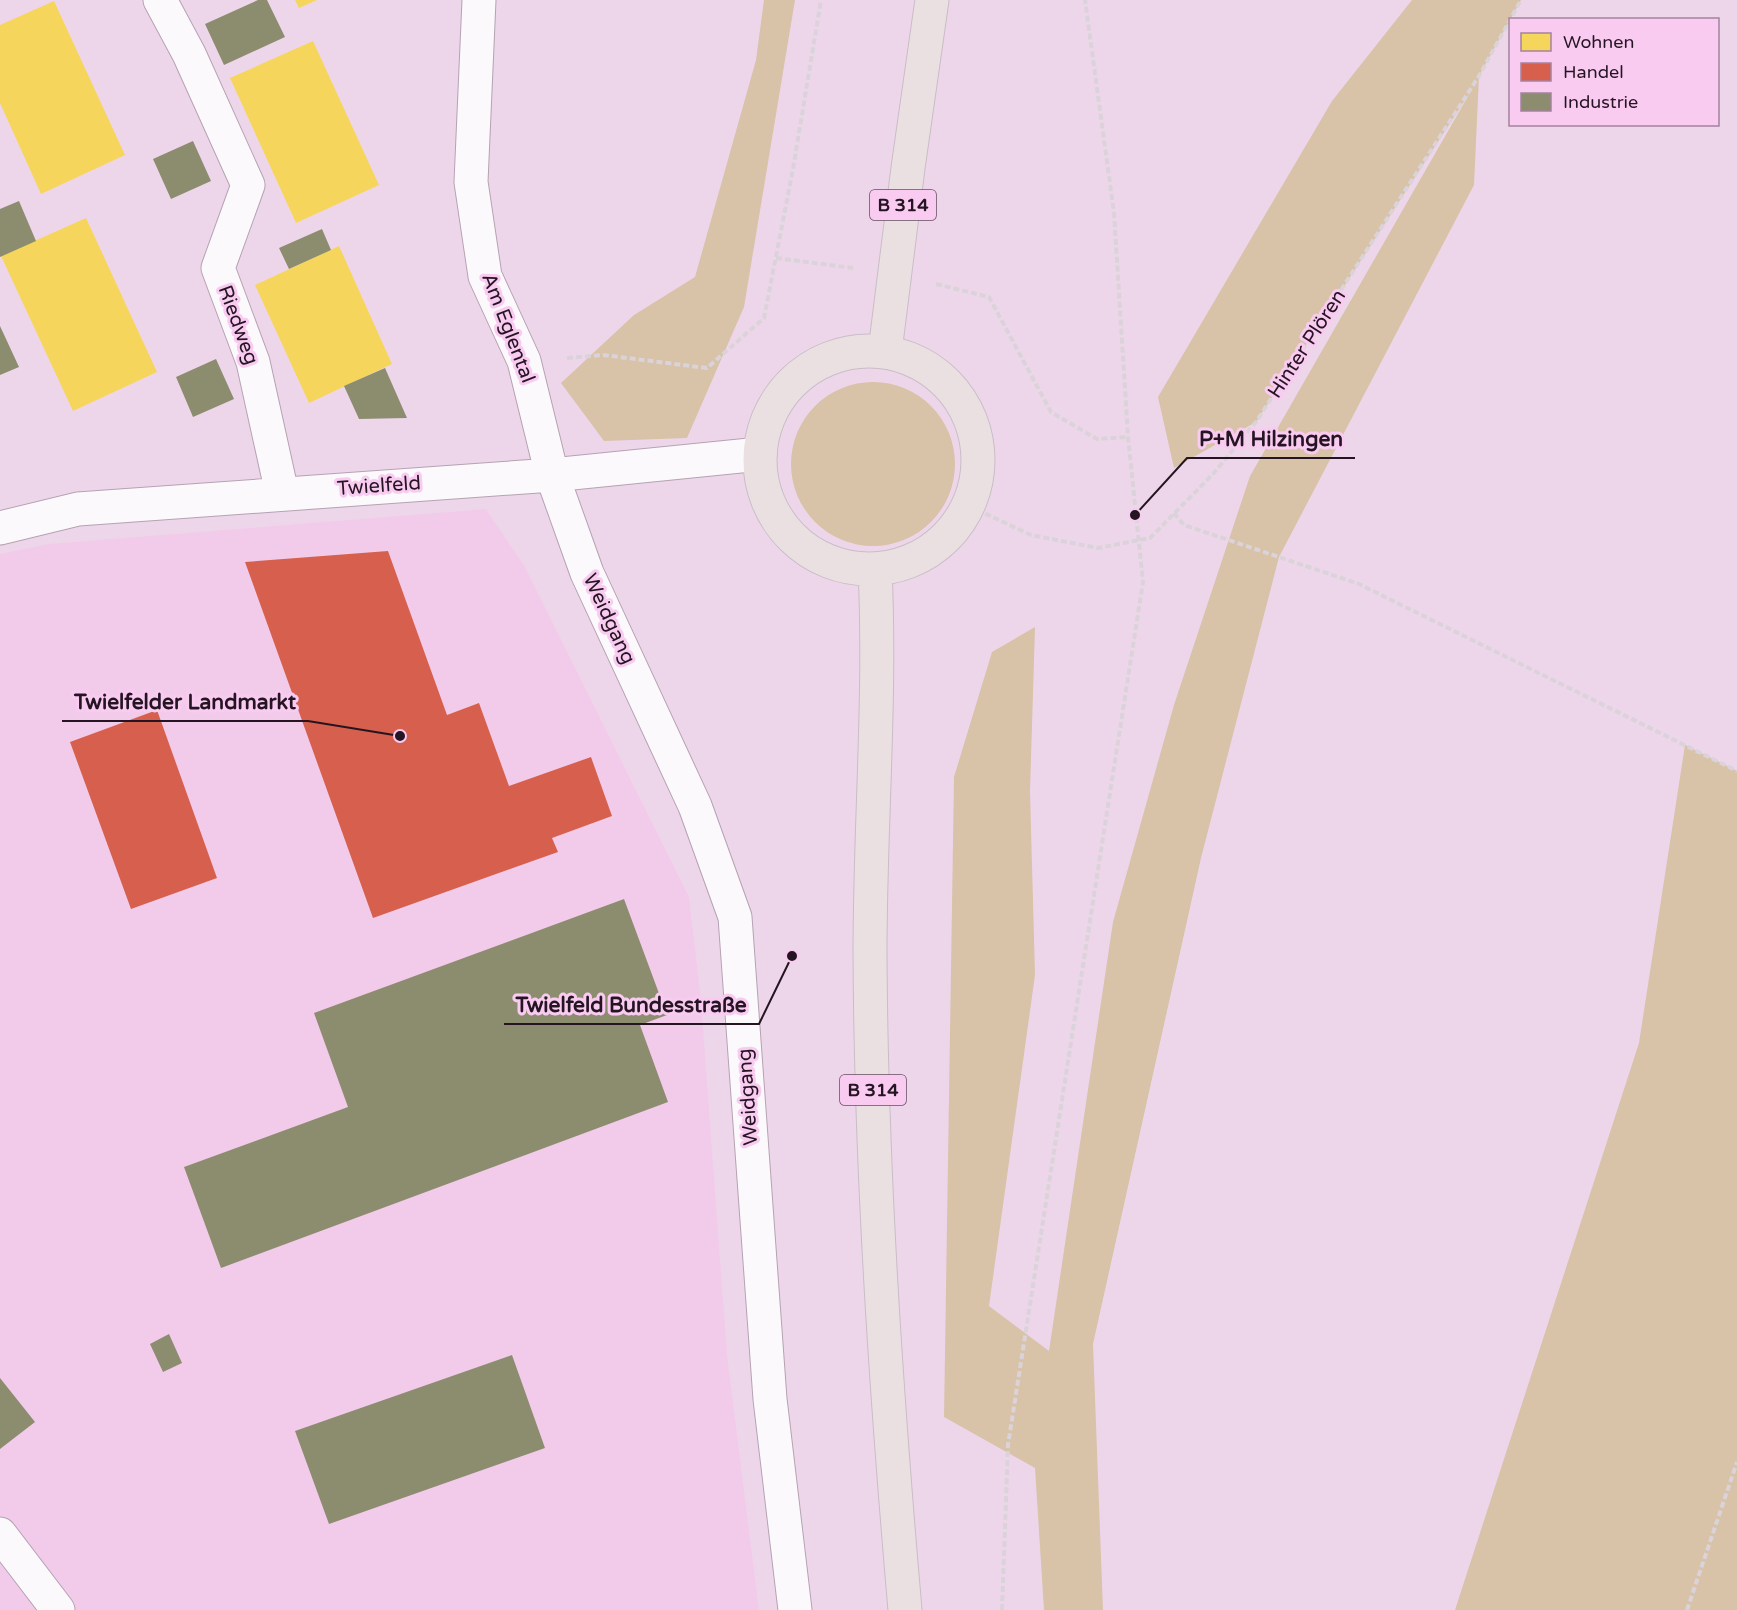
<svg xmlns="http://www.w3.org/2000/svg" width="1737" height="1610" viewBox="0 0 1737 1610" font-family="'Varela Round',sans-serif">
  <style>
    .built { fill: #f2cbeb }
    .green { fill: #d8c2a8 }
    .homes { fill: #f6d55c }
    .shops { fill: #d6604d }
    .industry { fill: #8c8c6e }
    .lines { fill: none; stroke-linecap: round; stroke-linejoin: round }
    .minor-casing { stroke: #b5a2b2; stroke-width: 35 }
    .major-casing { stroke: #c9bdc7; stroke-width: 35 }
    .path { stroke: #dad3d9; stroke-width: 4; stroke-dasharray: 6 3; stroke-linecap: butt }
    .minor { stroke: #fcf9fc; stroke-width: 33 }
    .major { stroke: #eae0e2; stroke-width: 33 }
    .labels { text-anchor: middle; dominant-baseline: central; stroke-width: 6; stroke-linejoin: round; paint-order: stroke }
    .shield { fill: #f9cbf1; stroke: #654c60; stroke-width: 1.5 }
    .shield-label { font-size: 18px; font-weight: bold; fill: #251522 }
    .street-label { font-size: 20px; fill: #251522; stroke: #f9cbf1 }
    .leader { fill: none; stroke: #251522; stroke-width: 2 }
    .callout-dot { fill: #251522; stroke: #f9cbf1; stroke-width: 2 }
    .callout-label { font-size: 21px; text-anchor: middle; font-weight: bold; fill: #251522; stroke: #f9cbf1; stroke-width: 6; stroke-linejoin: round; paint-order: stroke }
  </style>
  <rect width="100%" height="100%" fill="#eed6ea"/>
  <!-- built -->
  <path class="built" d="M486 509 525 567 689 897 701 1000 727 1354 759 1610H0V554L48 544Z"/>
  <!-- green -->
  <path class="green" d="M764 0H795L744 307 687 438 604 441 561 383 634 315 695 277 756 60Z
    M1412 0H1521L1479 76 1474 185 1279 557 1201 858 1093 1344 1103 1610H1044L1035 1468 944 1417 954 777 992 652 1035 627 1030 791 1035 975 989 1306 1049 1351 1113 922 1174 705 1250 476 1471 91 1256 422 1174 468 1158 397 1332 101Z
    M791 464a82 82 0 1 1 164 0a82 82 0 1 1-164 0Z
    M1685 745 1737 771V1610H1455L1639 1043Z"/>
  <!-- homes -->
  <path class="homes" d="M295 0H317L299 8Z
    M54 1 125 155 41 194 0 103V25Z
    M313 41 379 185 296 223 230 78Z
    M86 218 157 372 73 411 1 256Z
    M339 246 392 364 309 403 255 285Z"/>
  <!-- shops -->
  <path class="shops" d="M388 551 447 715 479 703 509 786 591 757 612 816 552 838 558 852 373 918 245 562Z
    M157 710 217 878 131 909 70 742Z"/>
  <!-- industry -->
  <path class="industry" d="M258 0H267L285 37 224 65 205 24Z
    M193 141 211 181 171 199 153 159Z
    M19 201 36 241 0 257V209Z
    M322 229 331 250 289 269 279 248Z
    M0 326 19 367 0 375Z
    M216 359 234 399 193 417 176 377Z
    M385 368 407 418 359 419 344 386Z
    M624 899 667 1015 640 1025 668 1102 221 1268 184 1167 348 1107 314 1013Z
    M169 1334 182 1363 163 1372 150 1344Z
    M512 1355 545 1448 329 1524 295 1431Z
    M0 1378 35 1422 0 1449Z"/>
  <g class="lines">
    <defs>
      <path id="minor" d="M160 0 189 54 248 185 218 268 253 362 282 493
        M479 0 471 182 485 276 524 361 552 475 587 573 695 806 735 917 770 1399 795 1610
        M0 528 78 509 552 475 760 454
        M0 1534 58 1610"/>
      <path id="major" d="M760 460a109 109 0 1 1 218 0a109 109 0 1 1-218 0Z
        M885 351 908 168 932 0
        M875 570C881 697 870 825 870 952 871 1171 886 1391 905 1610"/>
    </defs>
    <!-- minor casing -->
    <use href="#minor" class="minor-casing"/>
    <!-- major casing -->
    <use href="#major" class="major-casing"/>
    <!-- path -->
    <path class="path" d="M776 258 853 268
      M936 284 989 297 1051 412 1097 439 1128 437
      M567 358 603 355 707 368 764 318 793 169 821 0
      M969 506 1031 535 1098 548 1150 538 1213 474 1256 422 1479 76 1521 0
      M1174 513 1184 525 1359 584 1737 771
      M1002 1610 1008 1445 1143 582 1128 437 1114 213 1085 0
      M1687 1610 1737 1462"/>
    <!-- minor -->
    <use href="#minor" class="minor"/>
    <!-- major -->
    <use href="#major" class="major"/>
  </g>
  <g class="labels">
    <!-- shield labels -->
    <g class="shield">
      <rect x="870" y="190" width="66" height="30" rx="4.5"/>
      <rect x="840" y="1075" width="66" height="30" rx="4.5"/>
    </g>
    <g class="shield-label">
      <text x="903" y="205">B 314</text>
      <text x="873" y="1090">B 314</text>
    </g>
    <!-- street labels -->
    <g class="street-label">
      <text transform="translate(238 325) rotate(70)">Riedweg</text>
      <text transform="translate(508 328) rotate(69)">Am Eglental</text>
      <text transform="translate(1307 344) rotate(-57)">Hinter Plören</text>
      <text transform="translate(379 486) rotate(-4)">Twielfeld</text>
      <text transform="translate(609 619) rotate(65)">Weidgang</text>
      <text transform="translate(748 1097) rotate(-94)">Weidgang</text>
    </g>
  </g>
  <!-- callouts -->
  <path class="leader" d="M1135 515L1187 458H1355M400 736L308 721H62M792 956L759 1024H504"/>
  <g class="callout-dot">
    <circle cx="1135" cy="515" r="6"/>
    <circle cx="400" cy="736" r="6"/>
    <circle cx="792" cy="956" r="6"/>
  </g>
  <g class="callout-label">
    <text x="1271" y="446">P+M Hilzingen</text>
    <text x="185" y="709">Twielfelder Landmarkt</text>
    <text x="631" y="1012">Twielfeld Bundesstraße</text>
  </g>
  <!-- legend -->
  <rect x="1509" y="18" width="210" height="108" fill="#f9cbf1" stroke="#a4829e" stroke-width="1.5"/>
  <rect x="1521" y="33" width="30" height="18" fill="#f6d55c" stroke="#a4829e" stroke-width="1.5"/>
  <text x="1563" y="48" font-size="18" fill="#251522">Wohnen</text>
  <rect x="1521" y="63" width="30" height="18" fill="#d6604d" stroke="#a4829e" stroke-width="1.5"/>
  <text x="1563" y="78" font-size="18" fill="#251522">Handel</text>
  <rect x="1521" y="93" width="30" height="18" fill="#8c8c6e" stroke="#a4829e" stroke-width="1.5"/>
  <text x="1563" y="108" font-size="18" fill="#251522">Industrie</text>
</svg>
